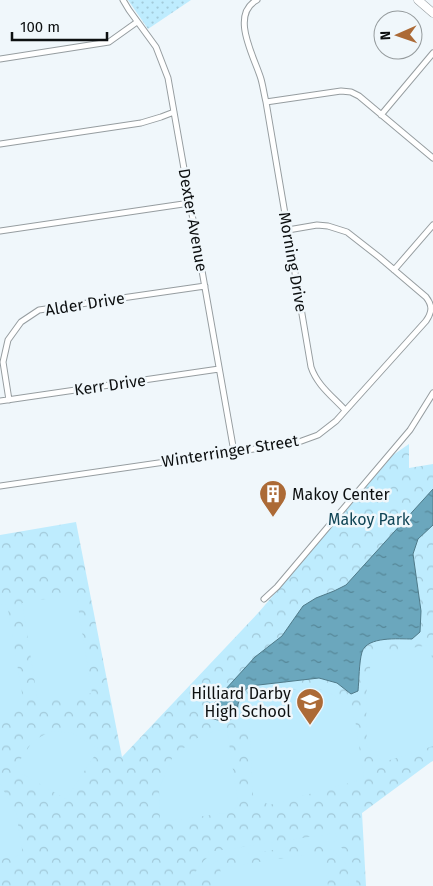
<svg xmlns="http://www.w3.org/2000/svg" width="433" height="886" viewBox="0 0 433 886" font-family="'Fira Sans',sans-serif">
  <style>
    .grass { fill: url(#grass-dots) }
    .park { fill: url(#park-crowns) }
    .pitch { fill: #beecfe }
    .water { fill: url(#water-ripples); stroke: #4f7a89 }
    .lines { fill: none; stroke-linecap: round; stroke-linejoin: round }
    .street-casing { stroke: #969da0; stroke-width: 7 }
    .primary-casing { stroke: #969da0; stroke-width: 9 }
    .street { stroke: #fff; stroke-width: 5 }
    .primary { stroke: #fff; stroke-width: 8 }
    .labels { text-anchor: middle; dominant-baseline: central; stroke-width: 5; stroke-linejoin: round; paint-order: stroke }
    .street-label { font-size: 16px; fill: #0d1011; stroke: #f0f7fb }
    .poi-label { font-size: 16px; fill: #0d1011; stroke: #f0f7fb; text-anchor: start }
    .park-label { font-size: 16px; fill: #114556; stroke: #f0f7fb }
  </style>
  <defs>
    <pattern id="grass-dots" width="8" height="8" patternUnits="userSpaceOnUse" patternTransform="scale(1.25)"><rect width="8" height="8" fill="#beecfe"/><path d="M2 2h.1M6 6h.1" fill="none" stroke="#a2c9d9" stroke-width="1.8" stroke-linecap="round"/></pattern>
    <pattern id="park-crowns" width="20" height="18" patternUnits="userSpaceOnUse" patternTransform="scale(1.25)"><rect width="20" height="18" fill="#beecfe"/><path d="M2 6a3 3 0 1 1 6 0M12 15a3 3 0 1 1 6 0" fill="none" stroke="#a2c9d9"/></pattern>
    <pattern id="water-ripples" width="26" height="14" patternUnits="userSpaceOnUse" patternTransform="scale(1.25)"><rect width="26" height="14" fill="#6ba7bd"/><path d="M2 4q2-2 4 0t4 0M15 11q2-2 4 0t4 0" fill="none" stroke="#568798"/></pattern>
  </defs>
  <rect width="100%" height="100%" fill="#f0f7fb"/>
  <!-- grass -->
  <path class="grass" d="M128 0H191L148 29Z"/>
  <!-- park -->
  <path class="park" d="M409 444V468L433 464V761L431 762 362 813 366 886H0V535L76 522 122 757 259 612 393 455Z"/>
  <!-- pitch -->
  <path class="pitch" d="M76 594 92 693 38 702 22 603Z
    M7 604 24 705 0 709V605Z
    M430 645 433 665V746L384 762 367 747 366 696 372 654Z
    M314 687 334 695 355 719 364 779 269 805 253 795 248 696Z
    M227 729 238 804 233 812 160 822 159 789 173 756 203 734Z
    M51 731 72 733 99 749 66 799 14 769 33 741Z
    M0 784 16 812 23 855 0 859Z
    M336 833 337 841 334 842C350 852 358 867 356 886H348C350 875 348 865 340 857 323 837 295 847 273 850 257 853 239 854 223 858 210 864 202 872 199 886H191C193 873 199 865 209 856L208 852Z
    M323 852 328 886H223L220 868Z"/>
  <!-- water -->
  <path class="water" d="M433 489V525L418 539 413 554 421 611 420 632 412 639C399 639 367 636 362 652 359 662 359 681 358 691L351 694 337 683 319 678 250 686 243 692 238 704 237 715 227 722 204 717 224 691 255 657 282 636 303 606 316 598 334 591 346 585Z"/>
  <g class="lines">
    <defs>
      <path id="street" d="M123 0 129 10 156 47 168 78 234 452
        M257 0C229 15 255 58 261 79 263 86 264 94 266 102L311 367C317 385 332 396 345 410
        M0 59 109 42 137 22
        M266 102 341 91 351 92 359 96 433 158
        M381 115 433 53
        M0 144 141 123 161 117 174 112
        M0 231 190 203
        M394 270 433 225
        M9 400 3 362 8 340 21 322 39 310 205 286
        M0 401 219 369
        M0 486 296 443 318 435 336 421 426 321C432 312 433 306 426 297L379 257 347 232 328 226 317 225 288 230
        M264 599 277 587 410 430 433 393"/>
      <path id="primary" d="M418 0 433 13"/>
    </defs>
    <!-- street casing -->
    <use href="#street" class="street-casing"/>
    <!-- primary casing -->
    <use href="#primary" class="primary-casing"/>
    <!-- street -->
    <use href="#street" class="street"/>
    <!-- primary -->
    <use href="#primary" class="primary"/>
  </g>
  <!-- icons -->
  <defs>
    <symbol id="building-pin" viewBox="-11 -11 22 30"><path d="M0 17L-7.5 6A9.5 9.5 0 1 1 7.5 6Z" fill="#ac6a36" stroke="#f0f7fb"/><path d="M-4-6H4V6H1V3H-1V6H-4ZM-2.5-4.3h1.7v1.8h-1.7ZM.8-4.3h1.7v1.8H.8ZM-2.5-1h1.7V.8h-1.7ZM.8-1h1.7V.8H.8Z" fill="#fff"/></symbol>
    <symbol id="school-pin" viewBox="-11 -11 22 30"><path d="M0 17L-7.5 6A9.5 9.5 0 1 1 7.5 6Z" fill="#ac6a36" stroke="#f0f7fb"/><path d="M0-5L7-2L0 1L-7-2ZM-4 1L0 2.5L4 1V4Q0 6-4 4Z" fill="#fff"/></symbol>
  </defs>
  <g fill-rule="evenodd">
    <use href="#building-pin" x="257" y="478" width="32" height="43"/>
    <use href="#school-pin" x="294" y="686" width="32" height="43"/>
  </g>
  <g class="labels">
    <!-- street labels -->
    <g class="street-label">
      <text transform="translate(193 220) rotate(80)">Dexter Avenue</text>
      <text transform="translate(293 262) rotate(80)">Morning Drive</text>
      <text transform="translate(85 304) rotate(-9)">Alder Drive</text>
      <text transform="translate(110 385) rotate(-8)">Kerr Drive</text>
      <text transform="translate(230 451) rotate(-9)">Winterringer Street</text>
    </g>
    <!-- poi labels -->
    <g class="poi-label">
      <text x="292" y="494">Makoy Center</text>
      <text x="291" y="693" text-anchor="end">Hilliard Darby<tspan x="291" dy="18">High School</tspan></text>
    </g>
    <!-- park labels -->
    <g class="park-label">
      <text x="369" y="519">Makoy Park</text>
    </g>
  </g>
  <!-- north arrow -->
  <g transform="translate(398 35) rotate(268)"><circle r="24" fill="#f0f7fb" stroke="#959b9d"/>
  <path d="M0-4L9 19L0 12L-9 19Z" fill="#ac6a36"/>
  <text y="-8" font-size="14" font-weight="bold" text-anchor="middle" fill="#0d1011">N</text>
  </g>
  <!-- scale -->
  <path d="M12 32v8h95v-8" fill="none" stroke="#0d1011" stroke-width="2.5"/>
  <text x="20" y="32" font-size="15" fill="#0d1011" stroke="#f0f7fb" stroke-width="4" paint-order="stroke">100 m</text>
</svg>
